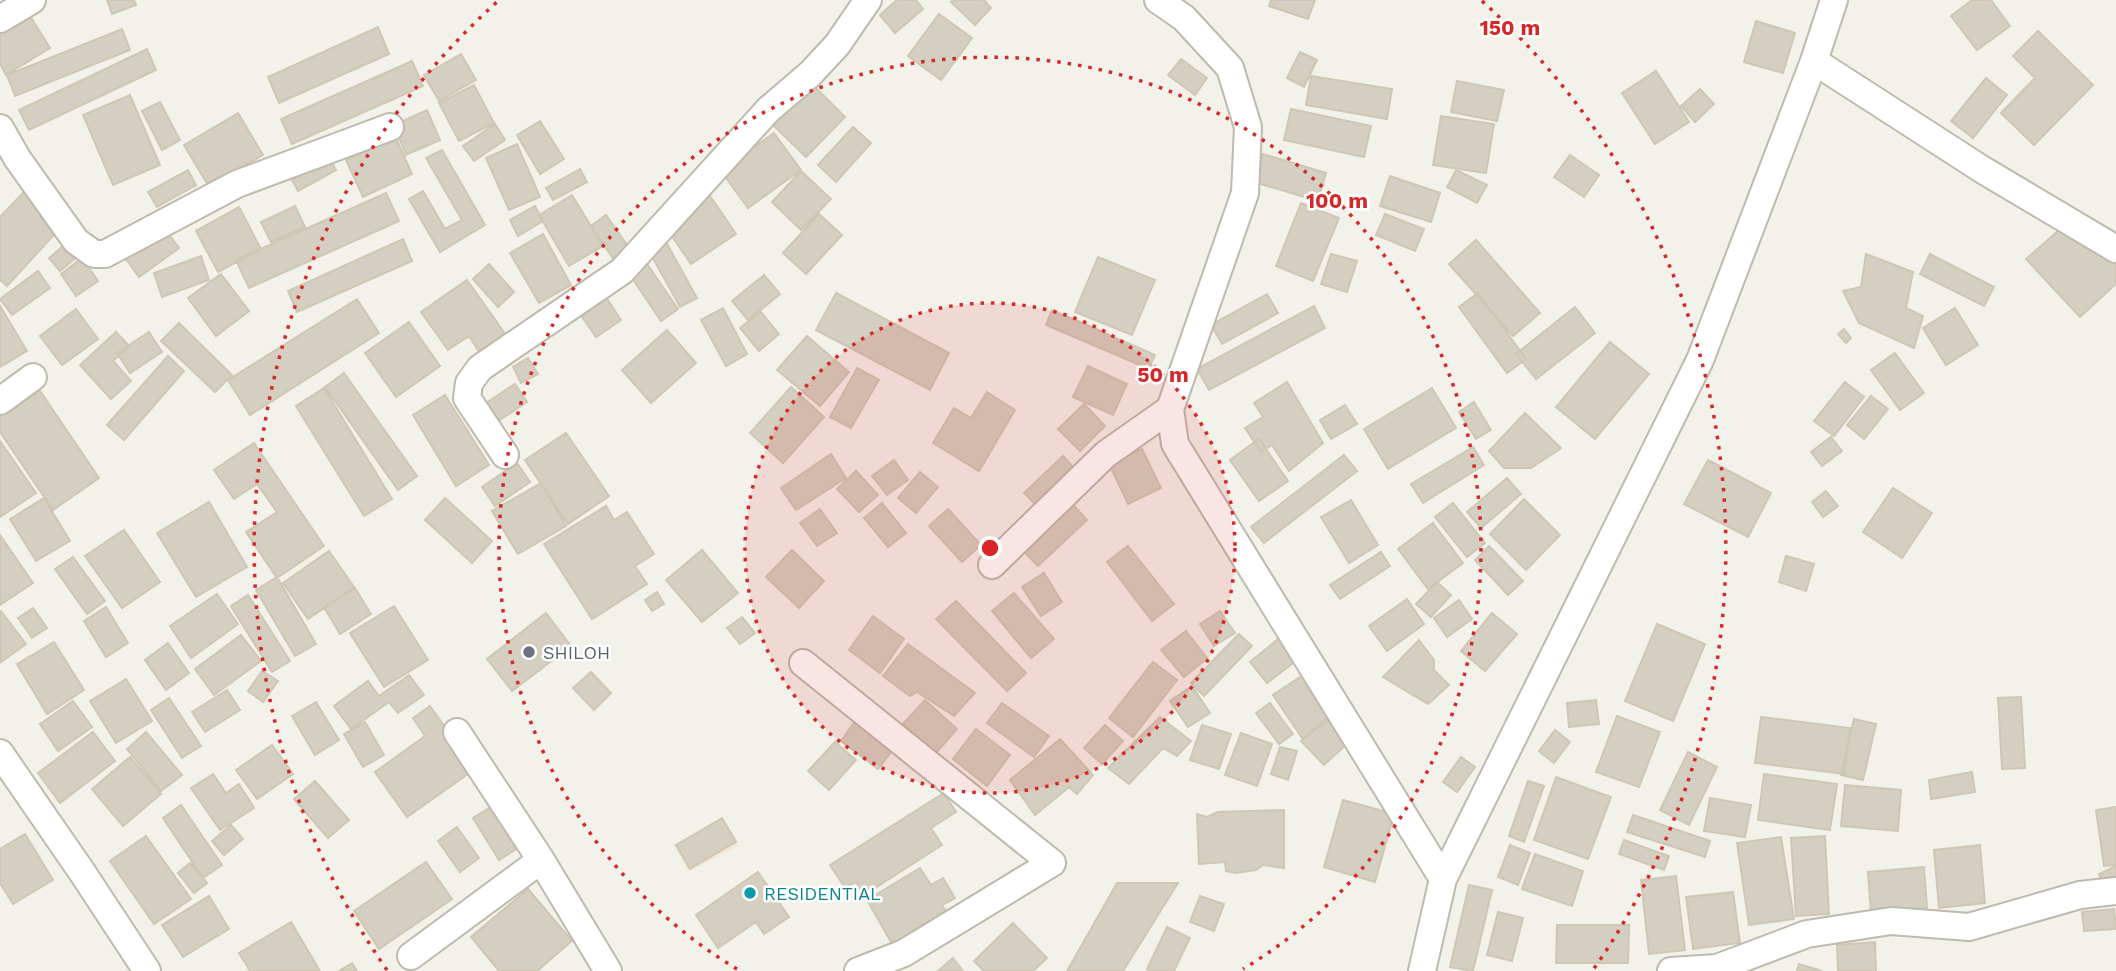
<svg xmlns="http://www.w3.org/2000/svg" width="2116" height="971" viewBox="0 0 2116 971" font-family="'Work Sans',sans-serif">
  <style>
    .commercial { fill: #f3ebd7 }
    .building { fill: #d4cfc0; stroke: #cec7b4; stroke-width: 2 }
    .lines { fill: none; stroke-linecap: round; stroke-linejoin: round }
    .street-casing { stroke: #bebaad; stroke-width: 30 }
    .street { stroke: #fff; stroke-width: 26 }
    .ring { fill: none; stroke: #d62828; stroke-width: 3.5; stroke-dasharray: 3.5 7 }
    .worship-dot { fill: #6b7280; stroke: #fff; stroke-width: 2.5 }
    .culture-dot { fill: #0f9aa8; stroke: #fff; stroke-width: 2.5 }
    .labels { text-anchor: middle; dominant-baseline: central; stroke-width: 5; stroke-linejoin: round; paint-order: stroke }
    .worship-label { font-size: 18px; fill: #5b616d; stroke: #fff; text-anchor: start }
    .culture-label { font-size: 18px; fill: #0d838f; stroke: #fff; text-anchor: start }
    .centre { fill: #d62828; stroke: #fff; stroke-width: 3.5 }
    .ring-label { font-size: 21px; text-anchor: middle; font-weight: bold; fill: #d62828; stroke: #fff; stroke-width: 5; stroke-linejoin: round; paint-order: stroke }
  </style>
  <rect width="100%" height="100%" fill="#f3f2ea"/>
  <!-- commercial -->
  <path class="commercial" d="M724 818 739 846 688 872 674 845Z"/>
  <!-- building -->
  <path class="building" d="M107 0H134L136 5 112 14Z
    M897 0H916L923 9 895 33 880 15Z
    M953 0H984L991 8 975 25 951 2Z
    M1271 0H1315L1308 19 1269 6Z
    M1972 0H1991L2010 26 1977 50 1951 16Z
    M25 8 50 48 6 75 0 64V23Z
    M939 14 972 38 941 80 908 56Z
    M1756 21 1795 33 1783 73 1744 62Z
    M378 27 389 54 279 103 268 77Z
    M122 29 130 50 15 96 7 75Z
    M2038 31 2093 85 2034 145 2001 113 2035 78 2013 56Z
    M147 49 156 70 29 130 19 110Z
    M1300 52 1317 60 1304 87 1287 78Z
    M461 54 476 80 439 101 424 75Z
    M1181 59 1207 78 1195 95 1168 75Z
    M412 61 423 86 292 144 281 119Z
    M1656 71 1689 122 1655 144 1622 93Z
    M1311 76 1392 89 1387 119 1306 105Z
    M1986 78 2007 95 1973 138 1951 121Z
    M808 80 845 117 806 157 768 120Z
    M1457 81 1504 90 1497 121 1451 112Z
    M474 85 494 123 459 141 439 103Z
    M1700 89 1714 104 1695 122 1681 106Z
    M130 95 160 165 113 185 83 115Z
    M160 102 180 140 162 150 142 111Z
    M1291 109 1371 126 1364 157 1284 140Z
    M427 110 440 140 406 155 394 125Z
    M238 113 263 155 209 187 184 145Z
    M1441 116 1494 124 1486 173 1433 165Z
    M540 121 564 159 540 174 517 135Z
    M495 124 505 140 474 161 463 146Z
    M853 127 871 143 836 182 818 165Z
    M774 133 801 170 748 208 721 171Z
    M396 138 412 174 363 197 346 160Z
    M517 144 540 197 509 210 486 158Z
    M324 148 336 170 298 191 286 169Z
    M442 150 485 225 440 252 409 199 423 191 445 229 462 220 426 158Z
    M1263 154 1326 173 1318 201 1254 182Z
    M1570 155 1599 175 1584 197 1554 177Z
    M580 169 587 182 553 200 546 188Z
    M188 170 196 185 157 207 148 192Z
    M1456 170 1487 185 1477 203 1447 187Z
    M801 171 831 199 801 230 772 202Z
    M1390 176 1440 193 1431 222 1380 206Z
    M26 190 63 225 7 286 0 280V217Z
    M386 193 399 221 249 288 236 260Z
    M572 195 603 246 569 266 539 215Z
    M710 196 736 234 691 264 665 226Z
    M1301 203 1339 218 1313 281 1276 266Z
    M295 206 305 227 271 242 261 222Z
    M535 206 543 221 518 236 510 220Z
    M239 207 261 249 218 272 196 231Z
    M819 214 842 235 806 274 783 253Z
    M1385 214 1424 229 1415 251 1376 235Z
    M606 215 630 249 614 260 591 226Z
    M2075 216 2116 261V284L2080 317 2026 259Z
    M163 226 179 248 139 277 123 255Z
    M543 234 571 285 539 303 510 253Z
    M403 239 412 261 297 312 288 291Z
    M1476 240 1540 313 1513 336 1449 264Z
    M666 242 697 298 680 307 649 251Z
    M67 243 78 256 60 271 49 258Z
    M1331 254 1357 261 1347 292 1321 284Z
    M1866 254 1913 272 1906 308 1923 316 1914 348 1859 323 1843 291 1861 287Z
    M1930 254 1994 287 1984 306 1920 274Z
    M201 256 209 280 162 297 154 273Z
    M1098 257 1155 280 1132 335 1075 312Z
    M82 258 98 281 76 296 61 274Z
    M643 258 678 309 661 321 626 269Z
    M489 264 514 292 498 307 473 279Z
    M38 271 50 288 12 315 0 299Z
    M221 274 249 311 216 336 188 298Z
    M764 275 780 294 748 320 732 301Z
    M467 280 506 335 480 353 469 336 448 350 421 312Z
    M600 288 621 320 596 337 574 305Z
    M836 293 949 353 930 390 816 330Z
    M1478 293 1526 359 1507 373 1459 307Z
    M1267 294 1278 313 1222 344 1211 325Z
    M357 299 379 333 250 415 228 380Z
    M0 306 27 351 0 367Z
    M1314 306 1325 328 1209 390 1197 369Z
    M1575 307 1595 333 1536 379 1516 354Z
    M723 308 747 354 726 366 701 320Z
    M1955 308 1978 345 1946 365 1923 328Z
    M76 309 98 339 62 365 40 336Z
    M1052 310 1155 355 1149 369 1046 325Z
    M761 312 779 334 759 351 740 328Z
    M409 322 440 366 396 397 365 353Z
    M179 323 232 375 215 392 161 341Z
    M1844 329 1851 338 1846 343 1838 334Z
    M667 330 696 363 651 403 622 370Z
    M116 332 129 346 113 361 131 381 111 399 80 365Z
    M149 332 162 352 130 373 117 353Z
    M807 336 849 372 820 406 777 370Z
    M1610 342 1649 374 1595 439 1556 407Z
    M1895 353 1924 393 1900 410 1871 370Z
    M168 356 184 371 124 440 107 425Z
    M528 358 538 374 521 383 513 367Z
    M1088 366 1127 384 1113 415 1073 397Z
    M857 368 879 380 851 428 830 417Z
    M344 373 417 476 398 490 325 387Z
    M1287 382 1323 443 1289 471 1272 445 1261 452 1245 428 1263 417 1254 403Z
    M1845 382 1864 397 1834 436 1814 421Z
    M515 384 527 402 495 423 483 405Z
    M791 387 824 417 783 463 750 433Z
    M38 388 99 478 53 510 0 432V413Z
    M324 388 392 499 364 516 296 406Z
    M1432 388 1456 428 1388 469 1364 429Z
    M987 392 1015 410 979 471 933 443 954 408 971 418Z
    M445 395 489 465 456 486 413 415Z
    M1871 396 1888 409 1864 439 1847 425Z
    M1474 402 1491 430 1476 439 1459 412Z
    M1084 404 1105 426 1080 451 1058 429Z
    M1345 405 1357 424 1331 439 1320 420Z
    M1525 413 1561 448 1531 468H1504L1489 451Z
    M566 433 609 496 568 524 525 460Z
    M1831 437 1842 451 1822 466 1811 452Z
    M1259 439 1288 481 1259 501 1230 460Z
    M0 441 36 493 0 517Z
    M254 443 324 546 277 578 246 532 277 512 257 484 234 499 214 470Z
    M1473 447 1484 465 1423 503 1411 484Z
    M1142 449 1161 488 1128 504 1109 464Z
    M831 454 846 478 796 510 781 488Z
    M1344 455 1357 471 1264 543 1251 527Z
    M1063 456 1075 469 1036 505 1024 493Z
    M894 460 908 480 887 495 872 476Z
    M1708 460 1771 493 1748 537 1684 504Z
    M517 463 530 482 495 506 482 487Z
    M856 471 878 495 859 512 837 489Z
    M920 472 938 487 916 513 898 498Z
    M1507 478 1521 494 1481 528 1467 512Z
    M541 483 566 526 518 554 492 511Z
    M1893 488 1932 513 1902 558 1863 532Z
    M1826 491 1838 506 1823 517 1812 502Z
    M44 498 70 541 36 561 10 519Z
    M445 498 492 541 472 563 425 520Z
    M1067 498 1087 520 1038 566 1017 544Z
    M1524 499 1560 535 1526 570 1490 534Z
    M1351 500 1378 545 1349 563 1321 517Z
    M209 502 247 567 196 597 157 533Z
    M882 503 906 533 888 547 864 518Z
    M1453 503 1485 543 1467 557 1435 517Z
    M606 506 614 520 627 512 654 554 635 566 647 584 592 619 544 544Z
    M820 509 837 533 817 546 800 523Z
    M948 509 981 545 962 562 929 526Z
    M1433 523 1463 563 1428 589 1398 549Z
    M124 530 160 582 122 608 85 556Z
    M0 535 33 583 0 605Z
    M1128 546 1174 604 1152 621 1107 562Z
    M1489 546 1523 581 1508 595 1475 560Z
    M702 550 738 593 702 622 666 580Z
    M792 550 824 581 799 608 766 577Z
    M329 551 354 587 308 619 283 583Z
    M1381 552 1390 566 1340 599 1330 585Z
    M1786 556 1814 564 1806 591 1779 582Z
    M73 557 105 601 87 614 55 569Z
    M1044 573 1062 602 1041 616 1022 587Z
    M277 577 316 644 295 656 256 590Z
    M1437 582 1451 595 1431 617 1416 604Z
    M355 588 371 614 340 634 324 607Z
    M657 592 664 604 652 611 645 600Z
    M1014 593 1054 639 1031 658 992 611Z
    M217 594 238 624 191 658 170 626Z
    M248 595 290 661 272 672 231 606Z
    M1407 599 1424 624 1387 651 1369 626Z
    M1459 600 1472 619 1447 637 1434 618Z
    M956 601 1026 673 1007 691 936 619Z
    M394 606 428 660 384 687 350 633Z
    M106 607 128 643 106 657 84 621Z
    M33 608 47 628 32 638 18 618Z
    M1 611 26 644 1 662 0 612Z
    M1220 611 1235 633 1214 646 1200 624Z
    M546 613 571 646 512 691 487 659Z
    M1492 613 1517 634 1485 671 1461 651Z
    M873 616 904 639 880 673 849 650Z
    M742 617 755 633 740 644 727 628Z
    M1657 624 1705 644 1673 721 1625 701Z
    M1186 631 1207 658 1184 677 1161 650Z
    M1239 634 1252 646 1204 696 1191 683Z
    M241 635 261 661 214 695 195 669Z
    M1283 635 1301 657 1267 683 1250 662Z
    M1419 640 1434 660V670L1449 685 1428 704 1383 677Z
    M54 642 84 690 47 714 17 664Z
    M168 643 189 673 166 690 145 660Z
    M908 644 975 693 954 716 917 692 910 696 883 676Z
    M1153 662 1177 680 1133 737 1109 718Z
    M262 671 278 681 263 702 248 691Z
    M591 672 611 693 594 710 573 688Z
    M409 675 424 695 398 713 389 702 351 729 334 706 368 681 379 696Z
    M1303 675 1332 719 1302 738 1273 695Z
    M126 679 152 721 116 743 90 701Z
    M1192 686 1210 713 1188 727 1170 701Z
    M227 690 240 710 205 732 192 712Z
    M2021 697 2025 768 2002 769 1998 698Z
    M169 698 201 746 182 758 151 710Z
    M925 700 957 729 936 753 903 724Z
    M1596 700 1599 724 1569 727 1567 703Z
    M73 701 92 727 58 751 40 724Z
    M316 702 339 740 315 755 292 716Z
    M1002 703 1049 736 1034 757 987 723Z
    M1270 703 1293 734 1279 744 1256 713Z
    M430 706 475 769 407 817 375 772 425 736 413 718Z
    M1338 708 1360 732 1324 765 1301 741Z
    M1617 716 1660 732 1639 787 1596 772Z
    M1160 717 1191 741 1177 756 1163 748 1129 784 1108 768Z
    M1761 717 1850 728 1844 774 1755 763Z
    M1854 719 1876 724 1863 780 1841 775Z
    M856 720 894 748 878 769 841 741Z
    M365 722 384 755 363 767 344 734Z
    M1105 725 1123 741 1102 764 1084 748Z
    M1202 725 1231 734 1219 769 1190 760Z
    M976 729 1010 755 987 786 953 759Z
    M1555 730 1570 742 1554 763 1539 751Z
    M93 732 115 761 60 803 38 773Z
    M146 732 182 775 161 791 127 749Z
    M1241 733 1272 744 1257 786 1225 775Z
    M1060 739 1093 775 1077 794 1069 787 1035 815 1010 780Z
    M835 742 856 760 829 790 808 771Z
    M272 745 293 774 257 799 236 770Z
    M1280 747 1297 751 1288 780 1271 774Z
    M1688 752 1717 767 1689 825 1660 810Z
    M130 757 161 794 123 826 92 789Z
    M1461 757 1475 767 1457 792 1443 782Z
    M1972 772 1975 792 1931 799 1929 780Z
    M213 774 226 793 239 784 254 808 220 830 191 788Z
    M1764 774 1837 784 1830 830 1758 820Z
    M1556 777 1611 797 1588 859 1534 840Z
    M315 781 349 820 328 838 294 799Z
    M1528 781 1544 786 1524 842 1509 836Z
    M1845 785 1901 790 1898 831 1841 826Z
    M944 793 956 812 931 828 942 845 864 895 856 882 845 888 830 865Z
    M1710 798 1751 805 1745 837 1704 831Z
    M1343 800 1394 814 1375 882 1324 867Z
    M497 803 523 845 499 860 473 818Z
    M181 805 222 865 203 878 163 818Z
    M2116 807V865L2104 866 2096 810Z
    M1284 810V868L1263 865 1256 870 1235 873 1226 871 1225 862 1199 864 1197 814 1207 817 1218 812Z
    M1633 815 1710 841 1705 857 1627 832Z
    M722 818 736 842 690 869 676 845Z
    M231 825 243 839 224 855 212 841Z
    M457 827 479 858 460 872 438 841Z
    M25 834 53 880 13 904 0 883V849Z
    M146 836 191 899 154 924 110 861Z
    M1825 836 1829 914 1796 916 1791 838Z
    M1781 837 1794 919 1749 925 1737 843Z
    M1624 840 1669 856 1664 870 1619 854Z
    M1510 845 1530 853 1518 885 1498 877Z
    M1980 845 1985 903 1939 908 1934 850Z
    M1535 854 1583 871 1572 906 1522 889Z
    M426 862 452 899 379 949 354 911Z
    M190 863 207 883 194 893 178 873Z
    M2116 866V887L2107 891 2099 874Z
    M1924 867 1927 908 1871 913 1868 872Z
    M920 868 931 885 943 878 955 898 942 905 948 915 894 947 867 900Z
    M758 872 789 917 764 934 756 922 718 948 696 915Z
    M1676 876 1685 950 1649 954 1641 880Z
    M1117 883H1178L1123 971H1067Z
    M1469 885 1492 890 1473 971 1450 967Z
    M528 889 572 941 537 971H499L471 937Z
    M1733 892 1740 943 1693 949 1686 897Z
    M209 896 229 929 183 957 162 925Z
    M1200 896 1224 904 1214 931 1190 922Z
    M2114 909 2116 929 2084 931 2082 912Z
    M1498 912 1523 918 1512 961 1487 955Z
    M291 922 320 971H250L239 953Z
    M1013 923 1047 958 1033 971H984L974 961Z
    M1557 925H1629L1628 963H1556Z
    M1167 927 1190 938 1174 971H1151L1147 969Z
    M1875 942 1876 971H1838L1837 945Z
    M953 958 963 971H938Z
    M352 963 357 971H339Z
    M1799 964 1822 971H1797Z"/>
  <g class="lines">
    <defs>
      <path id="street" d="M1158 0 1184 18 1230 68 1248 127 1245 193 1170 409 1175 444 1443 879
        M0 19 32 0
        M1814 61 1983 170 2116 249
        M0 128 17 158 76 241 94 254H105L237 184 390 127
        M0 401 33 377
        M505 455 467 398 469 383 480 368 622 271 769 109 810 74 837 45 868 0
        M992 565 1106 454 1170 409
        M803 663 1052 863 904 953 858 971
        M457 732 541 860 608 971
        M0 753 82 872 147 971
        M411 956 541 860
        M1422 971 1443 879 1700 360 1814 61 1834 0
        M1671 971 1717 968 1807 934 1891 921 1969 927 2080 895 2116 891"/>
    </defs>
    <!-- street casing -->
    <use href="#street" class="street-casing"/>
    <!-- street -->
    <use href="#street" class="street"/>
  </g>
  <!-- distance rings -->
  <circle cx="990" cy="548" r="245" fill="#d62828" fill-opacity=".12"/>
  <g class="ring">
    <circle cx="990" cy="548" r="245"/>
    <path d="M737 969A491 491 0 1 1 1243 969"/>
    <path d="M387 970A736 736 0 0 1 498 1M1482 1A736 736 0 0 1 1593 970"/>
  </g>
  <!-- markers -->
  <circle class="worship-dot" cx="529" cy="652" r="7"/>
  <circle class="culture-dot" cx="750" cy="893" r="7"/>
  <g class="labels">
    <!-- worship labels -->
    <g class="worship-label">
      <text x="543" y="652">SHILOH</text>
    </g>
    <!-- culture labels -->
    <g class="culture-label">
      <text x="764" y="893">RESIDENTIAL</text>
    </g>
  </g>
  <circle cx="990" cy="548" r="10" class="centre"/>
  <g class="ring-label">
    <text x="1510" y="35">150 m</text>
    <text x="1337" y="208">100 m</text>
    <text x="1163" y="382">50 m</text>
  </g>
</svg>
